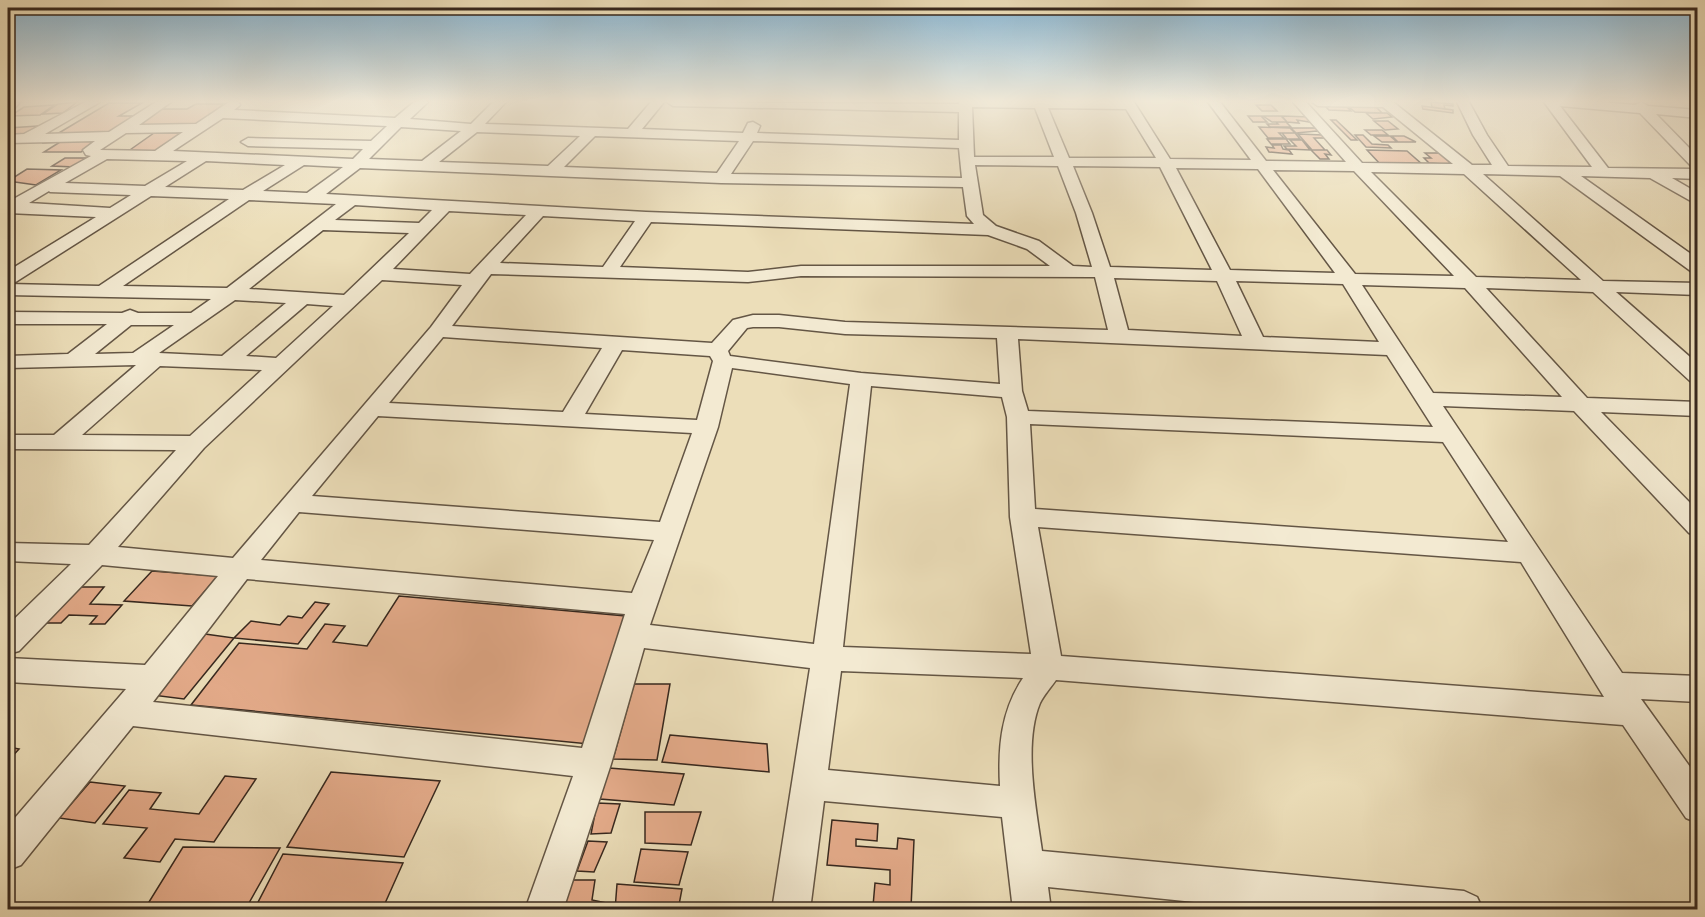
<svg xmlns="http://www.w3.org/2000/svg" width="1705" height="917" viewBox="0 0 1705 917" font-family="Alegreya,serif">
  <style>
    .building { fill: #e4ab8a; stroke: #37281e; stroke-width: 1.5 }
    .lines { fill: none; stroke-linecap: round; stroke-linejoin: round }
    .street-casing { stroke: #645645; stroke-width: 3 }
    .street { fill: #f3ead2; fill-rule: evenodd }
  </style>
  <rect width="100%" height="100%" fill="#ecdeb9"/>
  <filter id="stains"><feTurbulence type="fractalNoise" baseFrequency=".00333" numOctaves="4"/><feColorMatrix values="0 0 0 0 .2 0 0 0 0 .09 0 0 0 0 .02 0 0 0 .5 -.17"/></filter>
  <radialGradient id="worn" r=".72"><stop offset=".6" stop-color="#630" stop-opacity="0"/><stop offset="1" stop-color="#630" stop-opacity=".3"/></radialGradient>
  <!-- building -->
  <path class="building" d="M9 102H21L14 110H8Z
    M77 102 63 113 43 114 58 104Z
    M1431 102 1453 104V106L1444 105 1445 109 1432 107Z
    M109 103H142L119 116H148L81 152H44L60 142 42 143Z
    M196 104H224L193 127H135L159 109H187Z
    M54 105 40 115 10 116 24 107Z
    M1256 105H1271L1277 111H1262Z
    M1325 106H1346L1351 111 1329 110Z
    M1422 106 1453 110V113L1423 109Z
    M1349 107H1376L1382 113 1355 112Z
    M1366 113H1387L1392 117 1373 119Z
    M1248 116H1261L1267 122H1253Z
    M1263 116H1281L1287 122H1272Z
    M1282 116 1311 117 1315 123 1297 120 1299 123 1287 122Z
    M1331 120H1336L1357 140H1351Z
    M1374 121H1388L1398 129 1385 130Z
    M1276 122H1286L1291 127H1270L1267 124H1278Z
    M38 126 20 137H8V128Z
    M1259 127 1290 128 1295 133H1279L1284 138H1268Z
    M1291 128H1321L1327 135 1317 131 1296 133Z
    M1365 130H1382L1388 135H1371Z
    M154 133H182L154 153 127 152Z
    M1282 133H1295L1300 139H1287Z
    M1298 134 1323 135 1327 138H1314L1325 150H1312Z
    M1355 135H1363L1372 144 1388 145 1391 148 1366 147Z
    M1374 136H1390L1397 142H1382Z
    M1392 136H1404L1416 142H1398Z
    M1267 139H1286L1290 144H1271Z
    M1290 140H1302L1310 150 1287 149 1284 146H1296Z
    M1272 145H1281L1283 149 1289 150 1292 154 1269 152 1266 147 1274 148Z
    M1311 150H1327L1331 155 1325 154 1329 159H1320Z
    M1367 150 1407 151 1423 165H1381Z
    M1425 153H1441L1456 165 1429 163 1424 158H1431Z
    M65 158H90L75 167 52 166Z
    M27 169 61 170 36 185 8 181Z
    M152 571 218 576 192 606 124 601Z
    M78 587H104L90 604 122 605 105 624H90L97 616 69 615 61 623H45Z
    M399 596 637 617 589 744 191 705 239 643 307 649 325 624 345 626 333 642 367 646Z
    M315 602 329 604 298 644 234 638 251 621 280 625 288 616 302 618Z
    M205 634 234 638 184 699 152 695Z
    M634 684H670L657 760 613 759Z
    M670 735 767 744 769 772 662 762Z
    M8 747 19 749 8 761Z
    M609 768 684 774 674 805 600 799Z
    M331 772 440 781 404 857 287 847Z
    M225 776 256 779 214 842 175 839 160 862 124 858 147 828 103 824 129 790 161 793 150 809 199 814Z
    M90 782 125 786 95 823 59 818Z
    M597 803 620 804 611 833 591 834Z
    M645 812H701L691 845 645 843Z
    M832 820 878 824 877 841 856 839V846L897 849 898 838 914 840 911 908 873 906 875 883 890 885V870L827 865Z
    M588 841 607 842 594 872 577 871Z
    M183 847 280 848 245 910H144Z
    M641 849 688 852 679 885 634 882Z
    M283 854 403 863 382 910H254Z
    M572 880H595L592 900 607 903 606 910H563Z
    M617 884 682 889 678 910H615Z
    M873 906 922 910H873Z"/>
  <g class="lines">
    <defs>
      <path id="street" d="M85 102H100L45 134 109 132 156 102H171L139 125 196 124 229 102H239L240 105 234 110 395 118 414 102H428L410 119 471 124 493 102H506L485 124 628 129 651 102H664L642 129 743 133 748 123 753 122 760 126 757 133 959 140V112L673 106 667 102 959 104V102H1134L1170 159 1251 160 1208 102H1220L1266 161 1346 162 1293 102H1306L1362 163 1453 164 1383 107 1318 106 1312 102H1393L1472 165H1492L1473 135 1457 102H1469L1487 135 1508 166 1592 167 1544 102H1602L1635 105 1641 102 1648 106 1698 110V118L1656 114 1698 157V179L1672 178 1698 193V205L1650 178 1581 176 1698 259V273L1692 272 1560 176 1483 174 1603 281 1698 283V295L1616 292 1698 364V382L1690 381 1593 292 1486 288 1587 398 1698 402V416L1601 412 1698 511V536L1689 533 1574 411 1443 406 1622 673 1698 676V702L1641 699 1698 778V823L1686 818 1623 725 1056 680C1051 687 1044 695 1040 703 1023 744 1036 808 1042 851L1464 891 1477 897 1483 910H1272L1048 887 1051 910H1013L1002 817 824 801 810 910H772L810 668 644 648 611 764 563 910H525L573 776 133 726 21 865 8 870V826L126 689 8 682V658L145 665 218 576 102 565 19 651 8 654V625L71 564 8 561V543L89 545 176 450 8 449V435H54L136 365 8 368V356L68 354 107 324H8V312L122 313 130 310 138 313H191L211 299 8 295V271L96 217 8 213V202L91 156 86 155 83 150 95 141 8 143V135L24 134ZM1560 106 1640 113 1694 169 1608 168ZM972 107 1035 108 1054 157H974ZM1048 108 1126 109 1156 158H1069ZM223 118 387 126 371 141 248 138 241 142 248 146 363 149 353 159 173 151ZM401 127 461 131 422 161 369 159ZM183 132 155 151 100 150 126 133ZM477 132 580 136 548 166 439 162ZM595 136 739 141 717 173 564 167ZM753 141 959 148 962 178 731 174ZM107 159 187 161 145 186 65 183ZM206 161 285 165 243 190 165 187ZM304 165 343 167 307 193 263 191ZM975 165 1058 166 1076 213 1092 267 1073 266 1039 241 996 226 983 215ZM1073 166 1160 167 1212 270 1110 267 1092 213ZM360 168 721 183 963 187 967 216 974 224 646 212 326 194ZM1176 168 1258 169 1335 273 1230 270ZM1273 170 1354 171 1454 276 1355 274ZM1371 172 1464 174 1581 280 1476 277ZM49 191 50 192 131 195 110 208 29 203ZM151 196 229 199 99 286 8 284 14 283ZM249 200 336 204 227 288 123 286ZM355 205 432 210 419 223 335 220ZM449 211 526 215 470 274 393 269ZM543 216 635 221 603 267 500 263ZM651 222 988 235 1027 249 1050 266H801L748 272 620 267ZM323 230 409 233 344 295 249 289ZM491 274 748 282 801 276 1095 277 1108 330 845 322 779 315H753L733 320 712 343 452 326ZM1114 278 1217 281 1242 336 1128 330ZM382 280 462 285 431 327 233 558 118 547 204 448ZM1236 281 1343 284 1379 342 1263 337ZM1362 285 1465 288 1562 397 1433 393ZM235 300 286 303 222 356 159 353ZM307 304 333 306 276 358 246 356ZM131 325H174L133 353 95 354ZM753 327H779L845 334 997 338 1000 384 861 373 730 356 728 351 747 328ZM443 337 602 348 563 412 389 403ZM1018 339 1387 355 1433 427 1028 411 1022 391ZM622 350 710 356 713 361 697 420 585 414ZM160 366 262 370 190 436 82 435ZM732 368 850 384 814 644 650 625 718 427ZM871 386 1002 397 1007 417 1010 517 1031 654 843 647ZM378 416 692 433 660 522 312 496ZM1030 424 1443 442 1508 542 1035 509ZM299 512 654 540 632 593 261 560ZM1038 527 1521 562 1604 697 1061 656ZM247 579 625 614 582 748 153 702ZM841 671 1023 678C1001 711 998 747 1000 786L828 770Z"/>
    </defs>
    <!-- street casing -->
    <use href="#street" class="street-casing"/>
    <!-- street -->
    <use href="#street" class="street"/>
  </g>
  <!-- sky -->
  <linearGradient id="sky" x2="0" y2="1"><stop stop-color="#89b7d4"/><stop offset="0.44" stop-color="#f6f0e0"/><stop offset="1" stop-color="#f6f0e0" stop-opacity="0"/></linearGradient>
  <rect width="1705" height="230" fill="url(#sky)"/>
  <!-- margin -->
  <rect width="1705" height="917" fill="none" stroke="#ecdeb9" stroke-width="30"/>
  <rect x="9" y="9" width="1687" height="899" fill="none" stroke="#37281e" stroke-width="3"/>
  <rect x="15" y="15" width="1675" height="887" fill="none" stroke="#37281e" stroke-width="1.5"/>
  <rect width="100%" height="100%" filter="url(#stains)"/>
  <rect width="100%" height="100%" fill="url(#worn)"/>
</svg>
